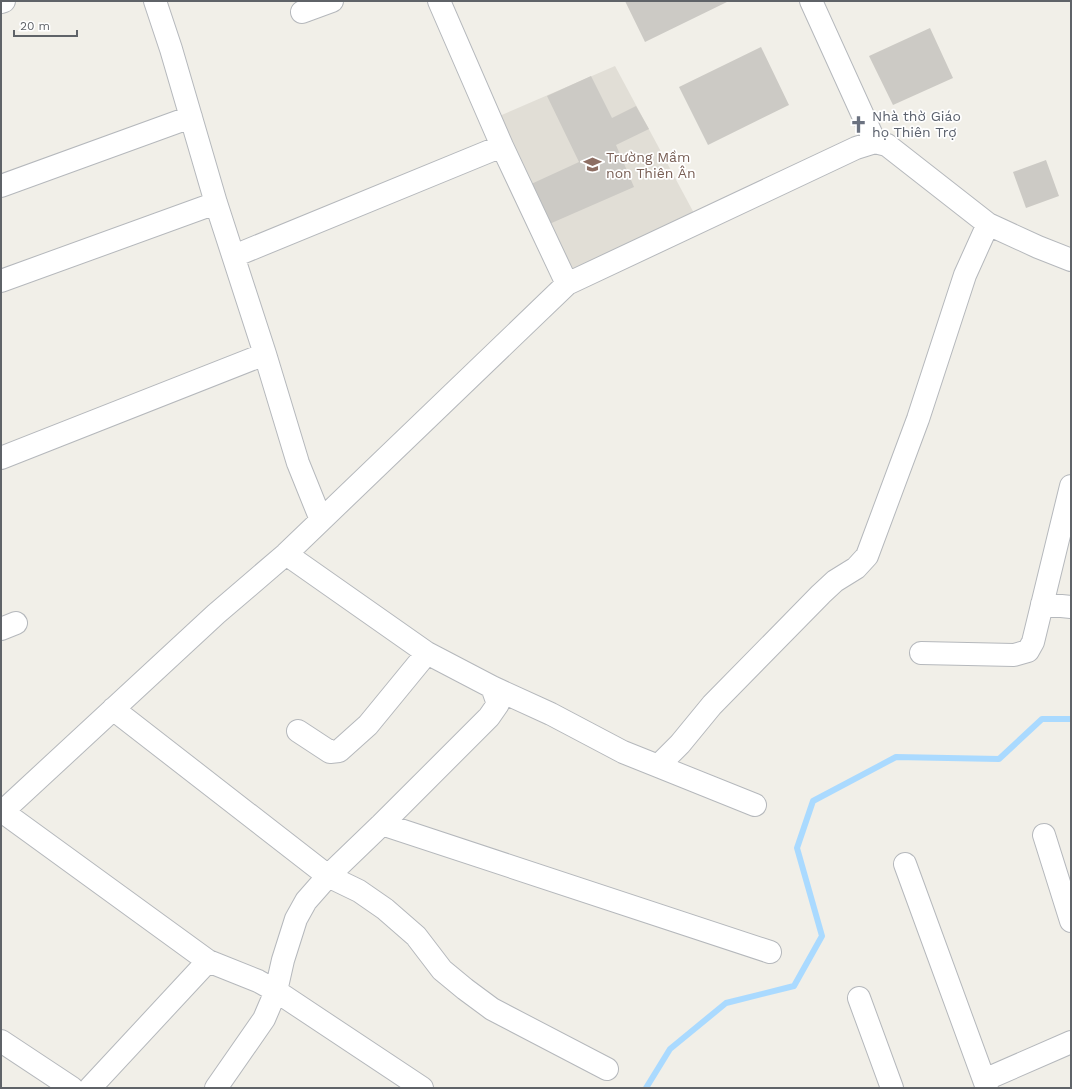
<svg xmlns="http://www.w3.org/2000/svg" width="1072" height="1089" viewBox="0 0 1072 1089" font-family="'Work Sans',sans-serif">
  <style>
    .education { fill: #e1ded6 }
    .lines { fill: none; stroke-linecap: round; stroke-linejoin: round }
    .stream { stroke: #aadaff; stroke-width: 6 }
    .building { fill: #cccac5 }
    .street-casing { stroke: #b5b8bc; stroke-width: 24 }
    .street { stroke: #fff; stroke-width: 22 }
    .labels { text-anchor: middle; dominant-baseline: central; stroke-width: 3.5; stroke-linejoin: round; paint-order: stroke }
    .worship-label { font-size: 14px; fill: #5b616d; stroke: #fff; text-anchor: start }
    .education-label { font-size: 14px; fill: #785e54; stroke: #fff; text-anchor: start }
  </style>
  <rect width="100%" height="100%" fill="#f1efe8"/>
  <!-- education -->
  <path class="education" d="M615 66 695 215 570 274 497 117Z"/>
  <g class="lines">
    <!-- stream -->
    <path class="stream" d="M646 1088 670 1049 726 1003 794 986 822 936 797 848 813 801 896 757 999 759 1042 719H1071"/>
  </g>
  <!-- building -->
  <path class="building" d="M625 1H729L645 42Z
    M930 28 953 78 893 105 869 56Z
    M761 47 789 105 708 145 679 87Z
    M591 76 612 118 636 106 649 129 616 145 634 187 547 225 529 185 579 162 547 96Z
    M1046 160 1059 196 1026 208 1013 172Z"/>
  <g class="lines">
    <defs>
      <path id="street" d="M155 1 171 49 216 203 265 354 298 463 321 520
        M439 1 502 146 567 284
        M811 1 875 142
        M1 2 4 1
        M302 12 332 1
        M1 186 191 117
        M234 256 502 146
        M1 281 216 203
        M1 458 265 354
        M1042 604 1071 607
        M1 629 16 623
        M921 653 1014 655 1028 651 1033 642 1071 486
        M492 687 551 714 623 752 658 766 680 744 712 705 821 594 835 581 856 568 867 556 918 419 965 275 988 224
        M113 709 328 876 359 891 385 909 416 936 442 970 465 989 492 1009 607 1069
        M298 731 330 752 339 751 368 725 427 653
        M658 766 755 805
        M3 812 208 961 258 981 276 991 422 1088
        M1 813 216 614 286 554 567 284 856 148 875 142 887 145 988 224 1038 247 1071 260
        M382 824 770 952
        M1044 835 1071 921
        M905 864 987 1088
        M859 998 892 1088
        M1 1041 72 1088
        M984 1080 1071 1042
        M90 1088 208 961
        M216 1088 264 1019 276 991 283 960 296 919 306 901 328 876 382 824 489 717 498 704 492 687 427 653 286 554"/>
    </defs>
    <!-- street casing -->
    <use href="#street" class="street-casing"/>
    <!-- street -->
    <use href="#street" class="street"/>
  </g>
  <!-- icons -->
  <defs>
    <symbol id="church-bare" viewBox="-9 -9 18 18"><path d="M-1.2-6h2.4v3.5h3.3v2.4h-3.3V6h-2.4V-.1h-3.3v-2.4h3.3Z" fill="#6b7280" stroke="#fff" stroke-width="2.5" paint-order="stroke"/></symbol>
    <symbol id="school-bare" viewBox="-9 -9 18 18"><path d="M0-5L7-2L0 1L-7-2ZM-4 1L0 2.5L4 1V4Q0 6-4 4Z" fill="#8d6e63" stroke="#fff" stroke-width="2.5" paint-order="stroke"/></symbol>
  </defs>
  <g fill-rule="evenodd">
    <use href="#church-bare" x="846" y="112" width="25" height="25"/>
    <use href="#school-bare" x="580" y="152" width="25" height="25"/>
  </g>
  <g class="labels">
    <!-- worship labels -->
    <g class="worship-label">
      <text x="872" y="116">Nhà thờ Giáo<tspan x="872" dy="16">họ Thiên Trợ</tspan></text>
    </g>
    <!-- education labels -->
    <g class="education-label">
      <text x="606" y="157">Trường Mầm<tspan x="606" dy="16">non Thiên Ân</tspan></text>
    </g>
  </g>
  <!-- border -->
  <rect width="1072" height="1089" fill="none" stroke="#5f6368" stroke-width="4"/>
  <!-- scale -->
  <path d="M14 30v6h63v-6" fill="none" stroke="#5f6368" stroke-width="2"/>
  <text x="20" y="30" font-size="12" fill="#5f6368" stroke="#ffffff" stroke-width="3" paint-order="stroke">20 m</text>
</svg>
